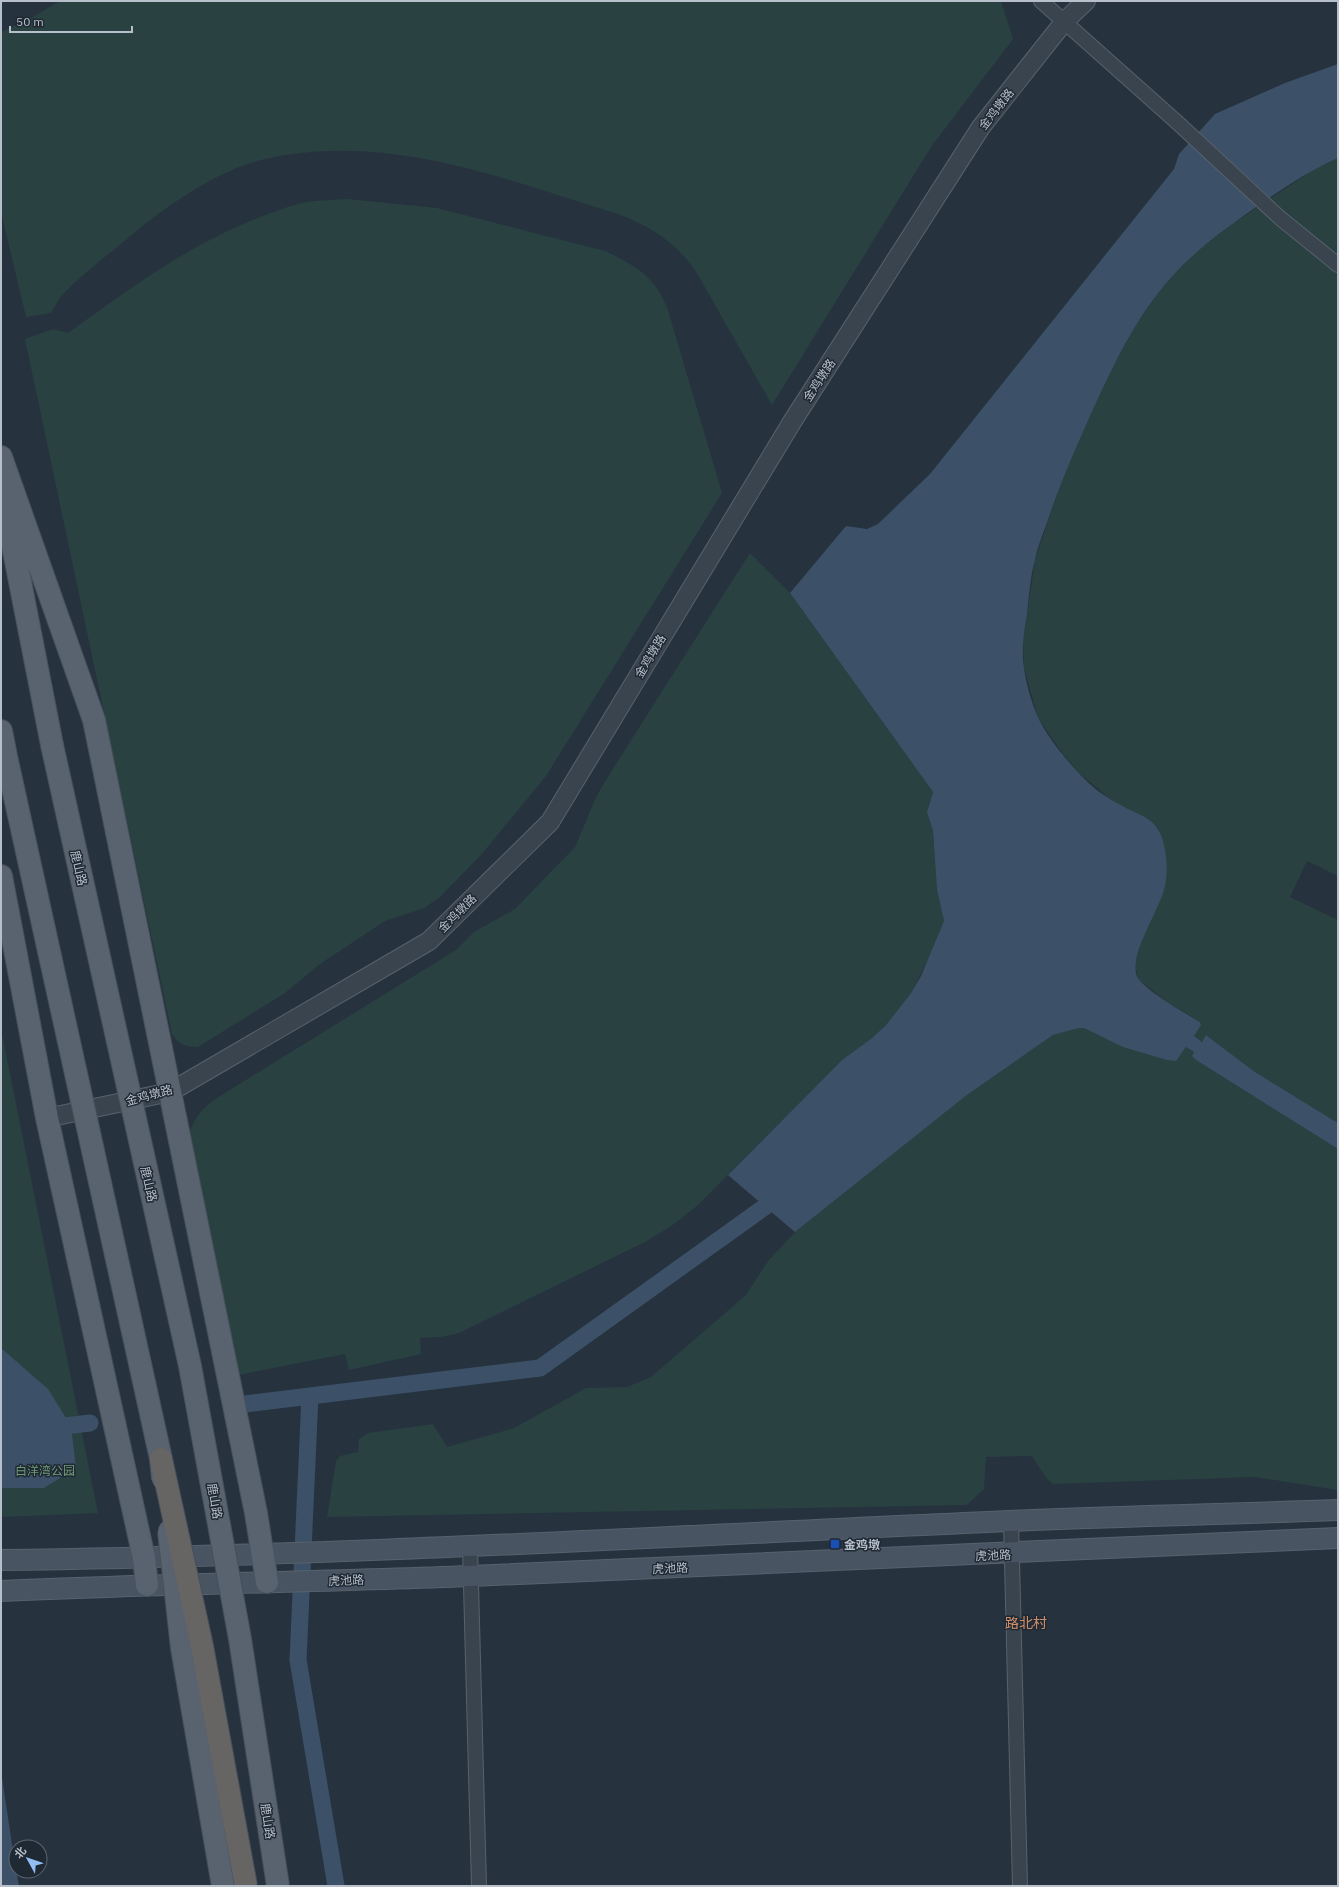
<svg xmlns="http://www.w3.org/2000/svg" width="1339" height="1887" viewBox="0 0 1339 1887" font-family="'IBM Plex Sans','Noto Sans SC',sans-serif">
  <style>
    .green { fill: #294141 }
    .water { fill: #3c5167 }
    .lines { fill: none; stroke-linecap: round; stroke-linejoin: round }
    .canal { stroke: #3c5167; stroke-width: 17 }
    .minor-casing { stroke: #58626d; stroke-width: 16 }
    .tertiary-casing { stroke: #58626d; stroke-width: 20 }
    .secondary-casing { stroke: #58626d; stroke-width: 22 }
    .primary-casing { stroke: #47505b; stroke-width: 24 }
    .minor { stroke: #3a444f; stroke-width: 14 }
    .tertiary { stroke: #3a444f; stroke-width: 18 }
    .secondary { stroke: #485462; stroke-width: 20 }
    .primary { stroke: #58636f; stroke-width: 22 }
    .primary-bridge-casing { stroke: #47505b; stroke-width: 24; stroke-linecap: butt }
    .trunk-bridge-casing { stroke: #454f5a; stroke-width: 24; stroke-linecap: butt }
    .primary-bridge { stroke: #58636f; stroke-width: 22 }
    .trunk-bridge { stroke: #666563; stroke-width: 22 }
    .transit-dot { fill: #1a4fb4; stroke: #1f2934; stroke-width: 1.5 }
    .labels { text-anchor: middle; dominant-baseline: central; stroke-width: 3; stroke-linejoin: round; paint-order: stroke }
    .street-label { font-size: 12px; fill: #b7bfca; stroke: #1f2934 }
    .park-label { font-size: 12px; fill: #6f9a75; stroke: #1f2934 }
    .poi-label { font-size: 12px; font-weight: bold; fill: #b7bfca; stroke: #1f2934; text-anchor: start }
    .quarter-label { font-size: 14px; fill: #d18f6a; stroke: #1f2934 }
  </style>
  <rect width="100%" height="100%" fill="#26333f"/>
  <!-- green -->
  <path class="green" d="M60 1H1001L1013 39 931 147 772 405 695 270C676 243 651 227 621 215 505 179 384 130 261 160 219 170 166 206 133 234 110 253 86 271 65 292 59 298 55 306 51 313L26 317 1 212V32L31 18Z
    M1338 158V876L1307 861 1290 897 1338 920V1123L1255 1072 1206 1035 1202 1042 1193 1036 1201 1025 1200 1022 1166 1001 1139 980 1135 966 1165 850 1158 828 1113 801 1079 773 1063 754 1038 718 1024 668 1023 641 1035 560 1063 477 1080 437 1110 372 1136 325 1155 297 1172 277 1196 252 1231 225 1319 166Z
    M347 199 437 208 605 251C634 265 654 275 667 307L722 493 546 776 481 855 439 898 424 908 385 921 320 964 285 993 198 1047C185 1047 179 1044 172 1034L25 339 53 329 68 333C128 290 188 245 258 218 274 212 290 205 307 202 320 200 334 200 347 199Z
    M750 553 790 593 933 792 927 812 933 831 937 890 944 921 933 950 911 993 886 1025 872 1038 842 1060 698 1205 670 1227 645 1242 459 1333 441 1337 420 1338 421 1354 349 1370 345 1354 238 1375 188 1137C194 1117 203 1107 220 1096L456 950 474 932 515 909 575 847 597 795 614 767Z
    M1079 1028H1084L1176 1060 1186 1047 1194 1052 1196 1060 1338 1149V1490L1255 1477 1053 1484 1046 1478 1032 1456 986 1457 984 1489 967 1505 327 1517 336 1461 340 1456 358 1452 359 1439 368 1433 433 1424 447 1447 514 1428 586 1388 627 1387 651 1377 746 1295 768 1261 795 1232 967 1095 1053 1035Z
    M1 1029 98 1513 1 1517Z"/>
  <!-- water -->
  <path class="water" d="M1338 64V158C1310 170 1284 188 1259 205 1228 227 1196 249 1171 278 1138 314 1116 360 1096 403 1079 440 1063 476 1050 514 1045 529 1038 545 1035 560 1030 578 1029 596 1027 614 1024 632 1021 650 1024 668 1026 683 1031 701 1037 715 1047 739 1078 775 1098 791 1107 797 1116 803 1126 808 1142 816 1156 819 1162 838 1167 852 1168 871 1165 886 1161 908 1126 958 1138 978 1146 991 1185 1013 1200 1022L1201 1025 1194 1036 1202 1042 1206 1035 1255 1072 1338 1123V1149L1196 1060 1192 1056 1194 1052 1186 1047 1176 1061 1167 1060 1123 1047 1084 1028H1079L1053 1035 967 1095 795 1232 728 1175 842 1060 872 1038 886 1025 911 993 921 976 944 921 937 890 933 831 927 812 933 792 790 593 846 526 867 529 878 524 930 474 1174 169 1179 154 1215 114 1285 83Z
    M1 1348 48 1389 71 1426 76 1468 44 1488H1Z
    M1 1771 16 1871 19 1886H1Z"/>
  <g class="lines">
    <!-- canal -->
    <path class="canal" d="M310 1396 298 1660 336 1886
      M245 1404 540 1368 766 1206 782 1190
      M48 1428 90 1423"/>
    <defs>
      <path id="minor" d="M1041 1 1179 124 1280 218 1338 265
        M1011 1521 1020 1886
        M470 1547 479 1886"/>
      <path id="tertiary" d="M47 1118 170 1092 429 941 550 822 792 422 981 127 1064 22 1086 1"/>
      <path id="secondary" d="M1 1560C337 1556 673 1536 1009 1521 1118 1516 1228 1514 1338 1510
        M1 1591C158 1584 315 1582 471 1576 760 1565 1049 1552 1338 1538"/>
      <path id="primary" d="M1 457 94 720 256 1513 267 1582
        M3 495 52 745
        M1 731 7 761
        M1 876 47 1118 144 1558 147 1585"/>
    </defs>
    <!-- minor casing -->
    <use href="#minor" class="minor-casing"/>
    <!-- tertiary casing -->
    <use href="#tertiary" class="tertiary-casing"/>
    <!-- secondary casing -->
    <use href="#secondary" class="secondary-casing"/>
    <!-- primary casing -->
    <use href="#primary" class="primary-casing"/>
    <!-- minor -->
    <use href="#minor" class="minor"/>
    <!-- tertiary -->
    <use href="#tertiary" class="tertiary"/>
    <!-- secondary -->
    <use href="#secondary" class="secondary"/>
    <!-- primary -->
    <use href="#primary" class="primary"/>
    <defs>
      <path id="primary-bridge" d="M52 745 190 1366 240 1639 278 1886
        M7 761 161 1459 163 1479
        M169 1531 182 1648 223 1886"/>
      <path id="trunk-bridge" d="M161 1459 202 1646 246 1886"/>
    </defs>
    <!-- primary-bridge casing -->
    <use href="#primary-bridge" class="primary-bridge-casing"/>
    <!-- trunk-bridge casing -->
    <use href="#trunk-bridge" class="trunk-bridge-casing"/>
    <!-- primary-bridge -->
    <use href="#primary-bridge" class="primary-bridge"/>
    <!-- trunk-bridge -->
    <use href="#trunk-bridge" class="trunk-bridge"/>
  </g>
  <!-- markers -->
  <rect class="transit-dot" x="830" y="1539" width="10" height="10" rx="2"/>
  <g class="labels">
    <!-- street labels -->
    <g class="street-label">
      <text transform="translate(996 109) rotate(-52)">金鸡墩路</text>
      <text transform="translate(819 380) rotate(-57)">金鸡墩路</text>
      <text transform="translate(650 656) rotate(-59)">金鸡墩路</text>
      <text transform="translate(79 868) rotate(77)">鹿山路</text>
      <text transform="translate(457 913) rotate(-45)">金鸡墩路</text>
      <text transform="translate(149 1095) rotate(-15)">金鸡墩路</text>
      <text transform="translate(149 1184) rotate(77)">鹿山路</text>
      <text transform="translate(215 1501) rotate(80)">鹿山路</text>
      <text transform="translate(993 1555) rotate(-2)">虎池路</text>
      <text transform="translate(670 1568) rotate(-2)">虎池路</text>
      <text transform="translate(346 1580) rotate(-2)">虎池路</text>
      <text transform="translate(268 1821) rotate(81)">鹿山路</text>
    </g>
    <!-- park labels -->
    <g class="park-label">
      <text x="45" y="1470">白洋湾公园</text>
    </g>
    <!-- poi labels -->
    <g class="poi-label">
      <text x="844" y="1544">金鸡墩</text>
    </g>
    <!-- quarter labels -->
    <g class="quarter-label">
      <text x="1026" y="1623">路北村</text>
    </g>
  </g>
  <!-- border -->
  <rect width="1339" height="1887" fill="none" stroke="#b7bfca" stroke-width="4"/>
  <!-- north arrow -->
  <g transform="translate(28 1859) rotate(310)"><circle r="19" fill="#1f2934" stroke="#5c6570"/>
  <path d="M0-3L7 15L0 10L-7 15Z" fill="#91bff4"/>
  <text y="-6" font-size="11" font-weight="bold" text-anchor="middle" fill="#b7bfca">北</text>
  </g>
  <!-- scale -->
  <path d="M10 26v6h122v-6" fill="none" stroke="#b7bfca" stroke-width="2"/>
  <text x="16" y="26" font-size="12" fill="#b7bfca" stroke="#1f2934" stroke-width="3" paint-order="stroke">50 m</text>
</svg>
